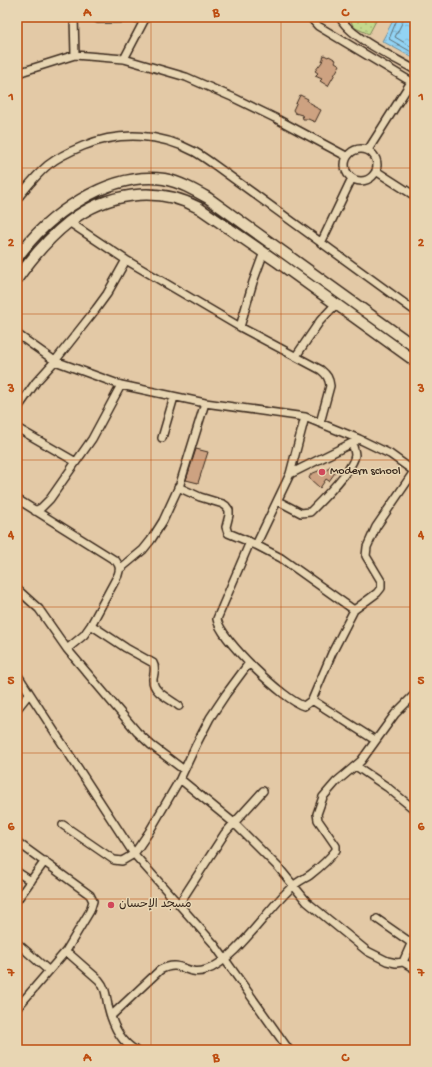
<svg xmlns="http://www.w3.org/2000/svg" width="432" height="1067" viewBox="0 0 432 1067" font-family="'Gochi Hand','Playpen Sans Arabic',sans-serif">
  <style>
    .green { fill: url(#green-dots); stroke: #7f8256 }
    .water { fill: url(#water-ripples); stroke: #6f8f9e }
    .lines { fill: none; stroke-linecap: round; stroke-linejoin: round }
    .shore { stroke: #5e6e74; stroke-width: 1 }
    .building { fill: #cda281; stroke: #3b2a1e }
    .service-casing { stroke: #3b2a1e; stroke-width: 6 }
    .minor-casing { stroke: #3b2a1e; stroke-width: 10 }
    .secondary-casing { stroke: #3b2a1e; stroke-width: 13 }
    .service { stroke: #e8d6b3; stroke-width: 3.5 }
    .minor { stroke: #e8d6b3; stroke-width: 7 }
    .secondary { stroke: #e8d6b3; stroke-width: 10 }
    .grid { fill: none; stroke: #bd4d10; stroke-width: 1; stroke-opacity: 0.55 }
    .poi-dot { fill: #d1495b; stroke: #e8d6b3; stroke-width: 1.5 }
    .labels { text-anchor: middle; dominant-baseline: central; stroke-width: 3; stroke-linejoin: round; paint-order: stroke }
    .poi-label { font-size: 12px; fill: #3b2a1e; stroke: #e8d6b3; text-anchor: start }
    .neatline { fill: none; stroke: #bd4d10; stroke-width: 1.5 }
    .grid-label { font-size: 13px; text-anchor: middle; font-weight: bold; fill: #bd4d10 }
  </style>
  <defs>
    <pattern id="green-dots" width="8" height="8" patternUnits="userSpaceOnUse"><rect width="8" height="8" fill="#c3d98e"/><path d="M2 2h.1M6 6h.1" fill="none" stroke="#a8ba7a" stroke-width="1.8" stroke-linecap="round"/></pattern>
    <pattern id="water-ripples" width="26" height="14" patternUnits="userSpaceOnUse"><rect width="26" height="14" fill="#92d3f4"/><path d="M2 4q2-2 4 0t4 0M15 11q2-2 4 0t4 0" fill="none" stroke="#7fb5d1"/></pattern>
  </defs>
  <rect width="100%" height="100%" fill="#e3c9a6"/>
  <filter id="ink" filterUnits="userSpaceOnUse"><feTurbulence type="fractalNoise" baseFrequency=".025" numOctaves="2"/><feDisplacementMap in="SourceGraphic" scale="8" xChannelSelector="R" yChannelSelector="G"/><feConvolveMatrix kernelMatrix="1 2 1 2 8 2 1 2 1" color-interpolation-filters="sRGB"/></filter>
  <g filter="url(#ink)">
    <!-- green -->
    <path class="green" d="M354 17H378L369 34 353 27 351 20Z"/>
    <!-- water -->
    <path class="water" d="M395 17H411L415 19V59L382 41Z"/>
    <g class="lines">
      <!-- shore -->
      <path class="shore" d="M398 17 389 39 415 54
        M404 17 403 21 395 37 415 49"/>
    </g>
    <!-- building -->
    <path class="building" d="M324 55 328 57 329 56 336 60 335 62 340 65 328 86 320 81 322 79 315 76 318 73 315 71 322 62Z
      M300 95 308 99 307 101 314 105 313 106 321 110 315 122 308 119H303L302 115 295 113 293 110Z
      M196 449 208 452 198 483 186 480Z
      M330 466 337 470 329 481 326 479 320 488 309 478 311 474 323 469 326 471Z"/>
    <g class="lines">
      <defs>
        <path id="service" d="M90 17 98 21 144 20"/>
        <path id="minor" d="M74 17 75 55
          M310 17 318 26 415 84
          M340 17C349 37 395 58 415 70
          M124 59 146 17
          M17 74 24 71 75 55 124 59 186 77 232 97 275 118 346 156
          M345 165a16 16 0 1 1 32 0a16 16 0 1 1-32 0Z
          M368 150 411 82
          M376 171 415 196
          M17 199C27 187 36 175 48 165 58 157 71 151 83 146 120 131 160 133 195 152 202 156 209 161 216 166L415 311
          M69 222 126 260 240 327 321 370C327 375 329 378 330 386L320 423
          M321 243 352 178
          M240 327 253 282 264 252
          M17 334 55 361 121 385 205 403 305 417 359 439 390 454 415 472
          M296 356 320 321 336 304
          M17 409 36 382 55 361 96 309 107 294 126 260
          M305 417 290 474 256 545 250 542 217 619C220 639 285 701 304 706L312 700
          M17 428 76 462
          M162 438 174 397
          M290 474 356 441
          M178 487 200 497 223 504 226 506 229 510V515L226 527 228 533 250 542
          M17 499 116 561C120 566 120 569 118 575L91 625 84 635 67 649
          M278 501 301 513 310 512C320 502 354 469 355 455 355 451 353 447 352 443
          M35 511 41 508 50 499 92 439 121 385
          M256 545 281 558 354 610
          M120 569 143 550 151 540 163 521 180 484 205 403
          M17 589 39 609 67 649 137 732 151 745 184 770
          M91 625 126 648 153 663C156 668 154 673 153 679 152 692 170 699 179 706
          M17 674 134 854 214 944 289 1050
          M17 709 29 694
          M375 740 312 700 332 653 354 610 377 593 381 588V581L366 556 367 547 376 527 415 470
          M356 766 387 787 415 810
          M180 779 234 823 279 868 307 902 367 951 387 961 396 963 403 962 415 969
          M63 825 114 860 122 861 134 854 149 832 180 779 196 745 210 718 226 694 249 663
          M17 842 90 895 93 901 90 911 66 951 17 1008
          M17 872 31 881
          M17 900 45 861
          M179 904 225 833 263 791
          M377 919 410 942 411 944 403 962
          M17 943 49 971
          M66 951 99 980C106 988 106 996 108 1006 112 1023 120 1041 135 1050
          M111 1016 160 970C182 958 186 977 206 970 235 961 268 908 292 887 297 882 304 879 310 875 319 868 329 859 336 850V846L318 820 317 814 323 797 336 782 361 761 395 714 415 694"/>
        <path id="secondary" d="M17 258C47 215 109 171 164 179 180 182 194 190 208 198L415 347
          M17 279C31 259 50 237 69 222 106 193 157 185 199 208L279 263 415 361"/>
      </defs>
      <!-- service casing -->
      <use href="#service" class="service-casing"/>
      <!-- minor casing -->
      <use href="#minor" class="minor-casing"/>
      <!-- secondary casing -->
      <use href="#secondary" class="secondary-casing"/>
      <!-- service -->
      <use href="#service" class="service"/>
      <!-- minor -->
      <use href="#minor" class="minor"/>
      <!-- secondary -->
      <use href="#secondary" class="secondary"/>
    </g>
  </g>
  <!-- grid -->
  <path class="grid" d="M151 17V1050M281 17V1050M17 168H415M17 314H415M17 460H415M17 607H415M17 753H415M17 899H415"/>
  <!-- markers -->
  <g class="poi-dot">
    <circle cx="322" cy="472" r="4"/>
    <circle cx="111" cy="905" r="4"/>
  </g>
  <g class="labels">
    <!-- poi labels -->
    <g class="poi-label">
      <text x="330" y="472">Modern school</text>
      <text x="119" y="905">مسجد الإحسان</text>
    </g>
  </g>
  <!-- margin -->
  <rect width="432" height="1067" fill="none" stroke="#e8d6b3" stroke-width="44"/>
  <rect x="22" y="22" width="388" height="1023" class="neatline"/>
  <g class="grid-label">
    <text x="87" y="16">A</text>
    <text x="216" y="16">B</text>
    <text x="345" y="16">C</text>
    <text x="11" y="100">1</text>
    <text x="421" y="100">1</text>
    <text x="11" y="246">2</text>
    <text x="421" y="246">2</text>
    <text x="11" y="392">3</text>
    <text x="421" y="392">3</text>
    <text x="11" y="538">4</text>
    <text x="421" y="538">4</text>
    <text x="11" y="684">5</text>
    <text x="421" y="684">5</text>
    <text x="11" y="830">6</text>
    <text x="421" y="830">6</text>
    <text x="11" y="976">7</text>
    <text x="421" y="976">7</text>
    <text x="87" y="1061">A</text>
    <text x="216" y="1061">B</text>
    <text x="345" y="1061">C</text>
  </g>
</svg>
